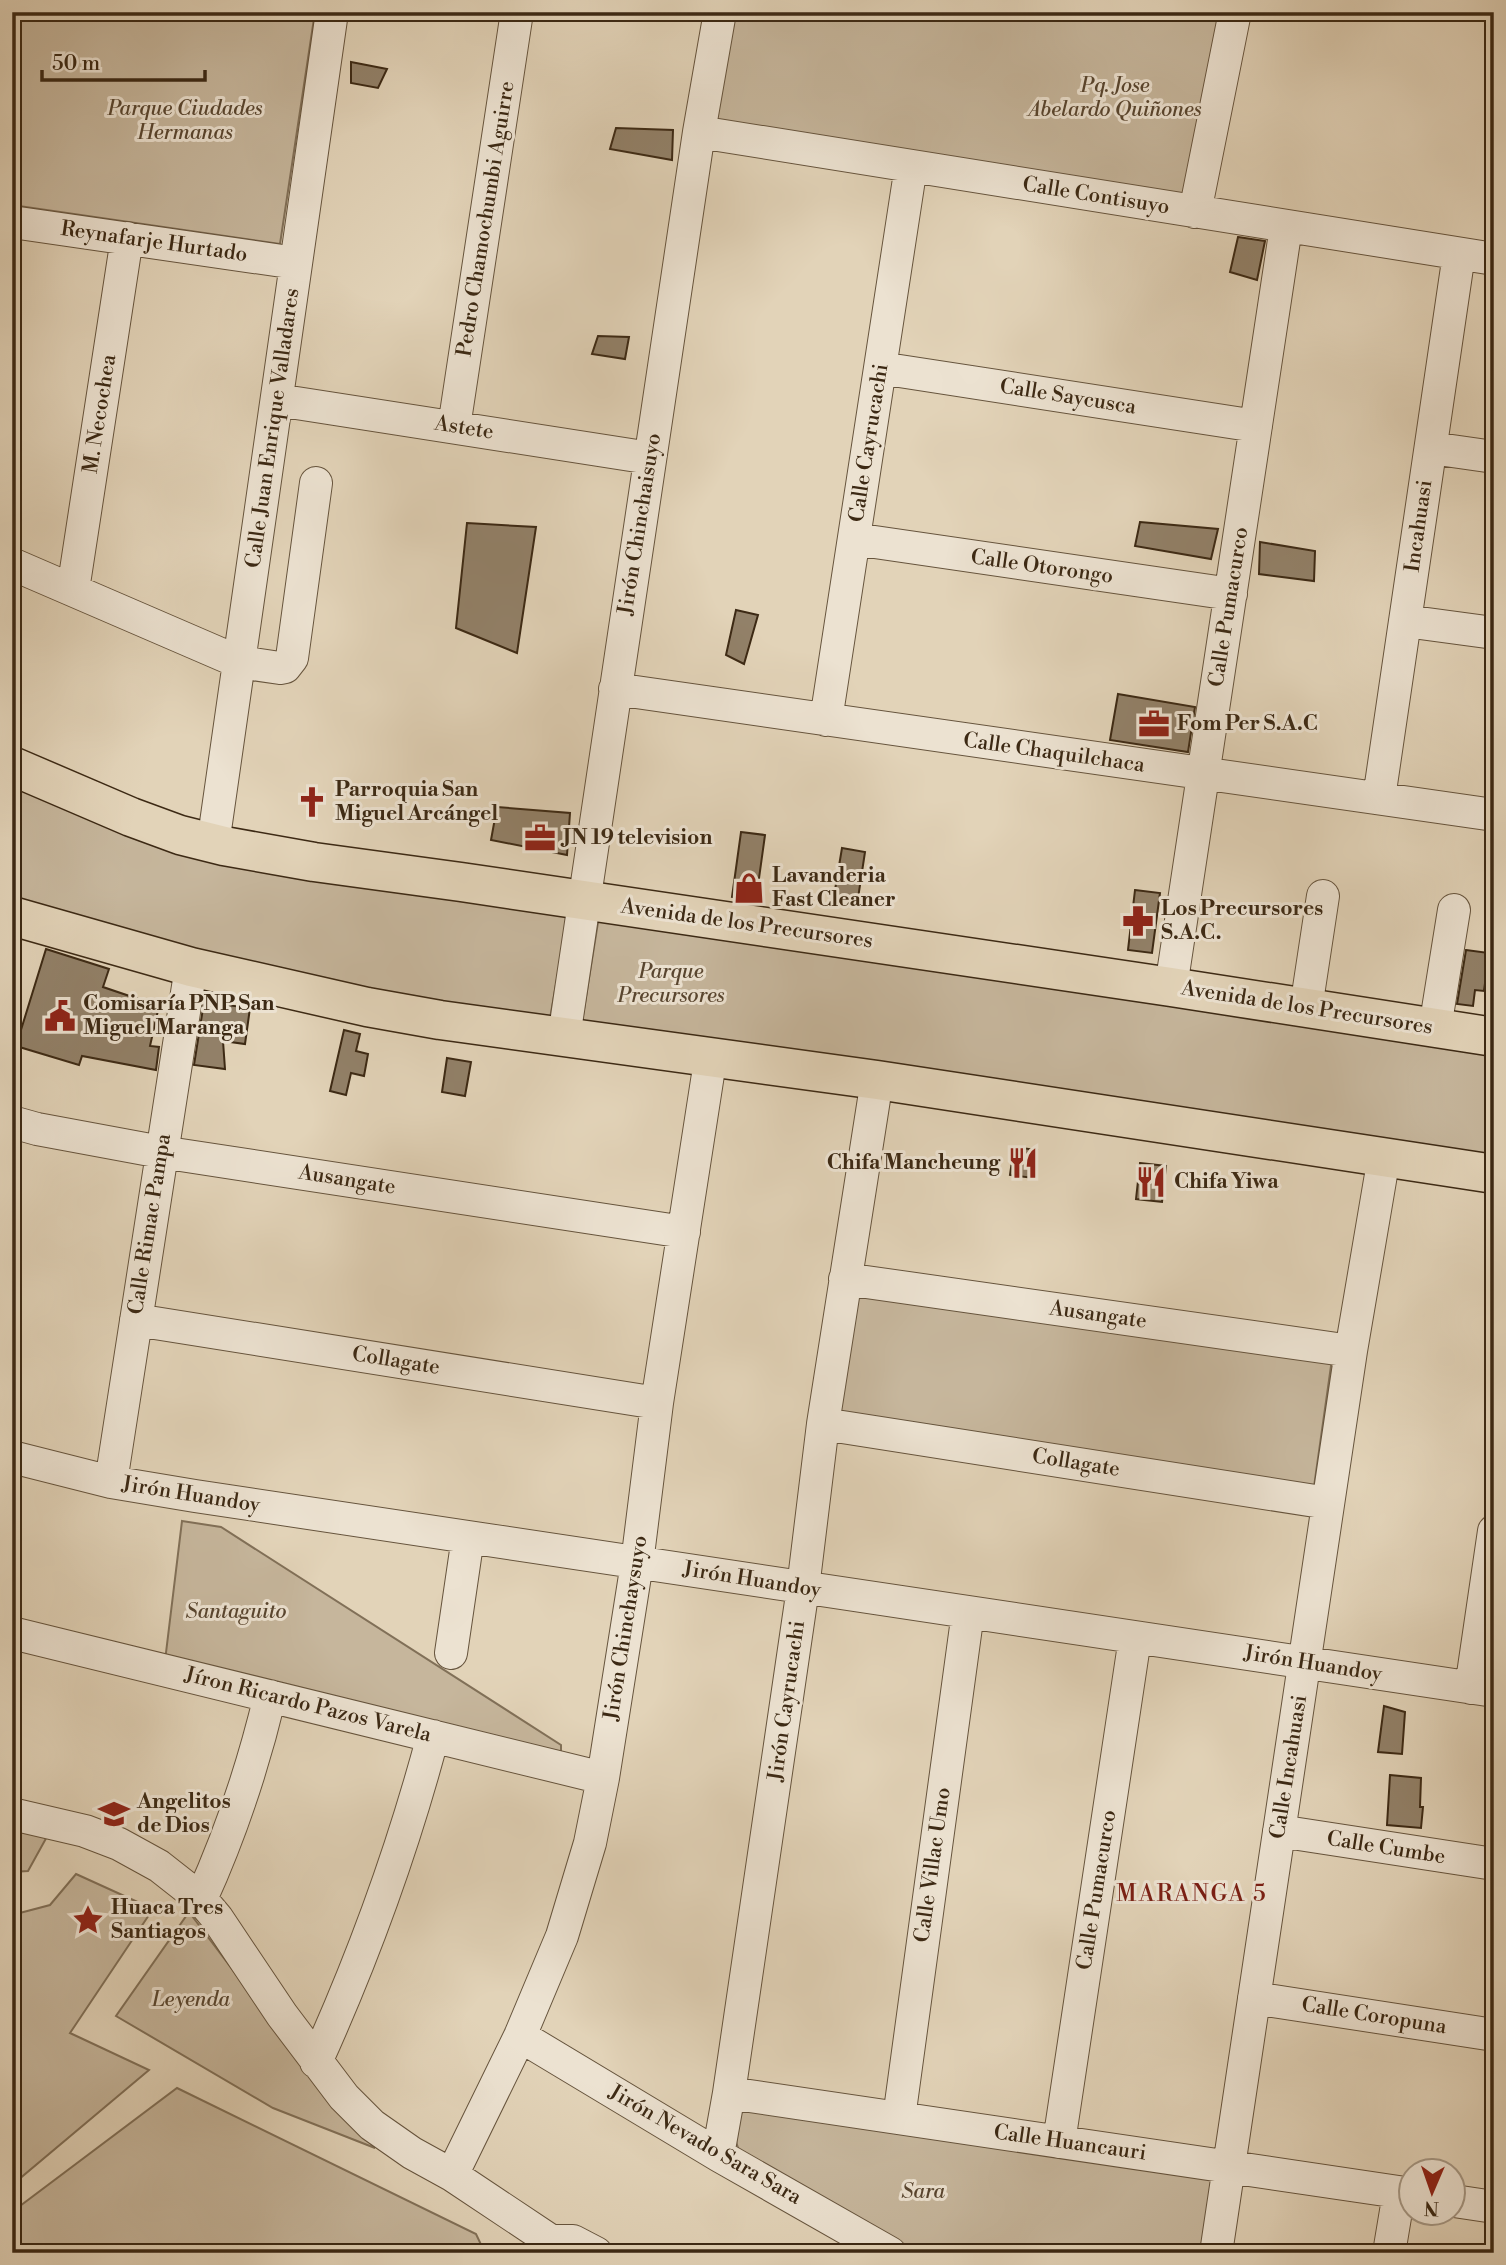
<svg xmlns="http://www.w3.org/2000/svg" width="1506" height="2265" viewBox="0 0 1506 2265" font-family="'Libre Bodoni',serif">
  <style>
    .green { fill: #c6b69c; stroke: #817058; stroke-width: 2 }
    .building { fill: #928169; stroke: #3c2914; stroke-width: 2 }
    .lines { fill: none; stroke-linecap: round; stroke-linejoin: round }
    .minor-casing { stroke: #66543d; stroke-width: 34 }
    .major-casing { stroke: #3c2914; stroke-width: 41 }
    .minor { stroke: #ece2d1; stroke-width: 32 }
    .major { stroke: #e2d3b8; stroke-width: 38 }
    .labels { text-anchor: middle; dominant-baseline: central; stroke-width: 6; stroke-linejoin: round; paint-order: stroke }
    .park-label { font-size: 21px; font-style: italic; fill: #58452f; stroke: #ece2d1 }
    .street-label { font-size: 21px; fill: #3c2914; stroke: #ece2d1 }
    .poi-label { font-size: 21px; font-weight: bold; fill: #3c2914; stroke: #ece2d1; text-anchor: start }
    .neighbourhood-label { font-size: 23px; letter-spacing: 2px; fill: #7a1f14; stroke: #ece2d1 }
  </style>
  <rect width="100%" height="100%" fill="#e2d3b8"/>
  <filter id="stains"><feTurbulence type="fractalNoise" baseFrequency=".00286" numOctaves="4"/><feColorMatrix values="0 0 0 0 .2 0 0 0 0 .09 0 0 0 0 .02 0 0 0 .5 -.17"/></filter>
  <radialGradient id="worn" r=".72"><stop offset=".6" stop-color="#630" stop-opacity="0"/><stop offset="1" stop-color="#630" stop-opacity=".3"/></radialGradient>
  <!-- green -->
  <path class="green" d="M14 12H315L280 244 12 205V24Z
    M736 12H1224L1184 196 714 123Z
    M12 770 193 851 569 911 549 1024 426 1006 12 904Z
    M599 916 1494 1050V1165L581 1028Z
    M857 1290 1332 1359 1313 1494 835 1417Z
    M182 1521 221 1527 561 1745V1759L165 1661Z
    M12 1814 54 1824 28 1871 12 1872Z
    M76 1874 153 1909 70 2033 149 2070 12 2185V1915L50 1905Z
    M189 1912 288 2043 375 2148 273 2108 116 2016Z
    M177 2088 476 2234 485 2253H12V2212Z
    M746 2110 1208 2172 1215 2182 1205 2253H907L743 2155C732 2144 736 2129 738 2115Z"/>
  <!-- building -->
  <path class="building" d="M351 62 387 69 378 88 351 83Z
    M616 128 673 130 672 160 610 149Z
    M1238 237 1265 241 1257 280 1230 272Z
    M598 336 629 337 625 359 592 354Z
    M1140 522 1218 529 1211 559 1135 546Z
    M467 523 536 527 517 653 456 628Z
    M1260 542 1315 551 1314 581 1259 574Z
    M736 610 758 615 744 664 726 655Z
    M1118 694 1195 707 1188 752 1110 740Z
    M497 807 570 813 567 855 491 840Z
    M741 832 765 835 756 900 732 897Z
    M842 848 865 852 857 905 833 902Z
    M1135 890 1160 893 1152 953 1128 950Z
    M46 949 109 969 103 987 159 1006 150 1046 159 1047 156 1070 82 1056 79 1065 16 1046Z
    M1466 950 1489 953 1484 991 1475 990 1473 1006 1457 1004Z
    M204 1002 250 1008 245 1044 223 1041 225 1069 194 1065Z
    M344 1030 360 1034 356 1051 368 1054 364 1076 351 1073 346 1095 330 1091Z
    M447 1058 471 1062 465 1096 442 1092Z
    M1014 1147 1037 1150 1033 1178 1010 1175Z
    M1140 1163 1166 1166 1162 1202 1136 1199Z
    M1384 1706 1405 1712 1402 1754 1378 1752Z
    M1390 1775 1421 1778 1420 1807H1423L1421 1828 1387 1825Z"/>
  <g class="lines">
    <defs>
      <path id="minor" d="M699 132 1494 259
        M1195 212 1235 12
        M12 222 296 263
        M880 368 1256 426
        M277 400 650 458
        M454 427 517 12
        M1431 448 1494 457
        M854 539 1231 594
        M12 564 239 662 280 668 285 667 292 658 316 483
        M73 590 127 238
        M1405 621 1494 633
        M615 689 1494 815
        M826 720 911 166
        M1379 798 1459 254
        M213 844 332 12
        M1171 987 1286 227
        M1306 1008 1323 896
        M1435 1028 1454 910
        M564 1037 699 132 720 12
        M12 1122 37 1129 161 1152 684 1232
        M845 1279 1351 1351
        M136 1320 657 1403
        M823 1424 1328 1503
        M12 1457 111 1482 195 1496 1494 1691
        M111 1482 191 967
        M12 1633 603 1778
        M451 1653 468 1537
        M1471 1688 1494 1531
        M12 1814 85 1831 119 1844 159 1866 201 1899 217 1918 282 2015 344 2097 372 2125 412 2153 452 2175 551 2241
        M1279 1831 1494 1864
        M201 1899C231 1833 253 1767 270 1696
        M1254 1998 1494 2035
        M520 2036 718 2155 890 2253
        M316 2062C364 1956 403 1849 433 1736
        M729 2093 1412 2194
        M899 2118 968 1612
        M1059 2142 1135 1638
        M718 2155 729 2093 803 1588 823 1424 877 1080
        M452 2175 520 2036 562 1936 590 1843 603 1778 637 1563 657 1403 711 1055
        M1454 2201 1494 2207
        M551 2241H573L596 2253
        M1216 2253 1351 1351 1384 1157
        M1389 2253 1399 2193"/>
      <path id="major" d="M12 766 131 817 180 835 224 846 314 862 461 882 1171 987 1494 1037
        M12 916 191 967 367 1007 440 1020 877 1080 1494 1174"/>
    </defs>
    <!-- minor casing -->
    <use href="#minor" class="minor-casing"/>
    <!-- major casing -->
    <use href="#major" class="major-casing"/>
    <!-- minor -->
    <use href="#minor" class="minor"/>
    <!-- major -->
    <use href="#major" class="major"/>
  </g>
  <!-- icons -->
  <defs>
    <symbol id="office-bare" viewBox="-9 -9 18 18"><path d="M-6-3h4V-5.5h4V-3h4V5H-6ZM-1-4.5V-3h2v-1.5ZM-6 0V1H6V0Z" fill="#8f2418" stroke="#ece2d1" stroke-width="2.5" paint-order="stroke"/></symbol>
    <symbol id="church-bare" viewBox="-9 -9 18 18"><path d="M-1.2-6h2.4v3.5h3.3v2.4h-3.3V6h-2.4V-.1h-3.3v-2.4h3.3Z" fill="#8f2418" stroke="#ece2d1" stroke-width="2.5" paint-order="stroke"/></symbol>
    <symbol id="shop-bare" viewBox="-9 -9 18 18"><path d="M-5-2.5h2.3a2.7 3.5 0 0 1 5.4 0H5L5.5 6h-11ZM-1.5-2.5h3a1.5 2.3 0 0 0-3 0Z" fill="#8f2418" stroke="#ece2d1" stroke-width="2.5" paint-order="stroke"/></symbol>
    <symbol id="pharmacy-bare" viewBox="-9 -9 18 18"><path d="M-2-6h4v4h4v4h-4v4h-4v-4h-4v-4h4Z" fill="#8f2418" stroke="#ece2d1" stroke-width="2.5" paint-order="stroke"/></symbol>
    <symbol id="civic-bare" viewBox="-9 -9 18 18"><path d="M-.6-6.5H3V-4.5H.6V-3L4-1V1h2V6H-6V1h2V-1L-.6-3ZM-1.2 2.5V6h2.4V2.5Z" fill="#8f2418" stroke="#ece2d1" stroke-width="2.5" paint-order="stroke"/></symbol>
    <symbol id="restaurant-bare" viewBox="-9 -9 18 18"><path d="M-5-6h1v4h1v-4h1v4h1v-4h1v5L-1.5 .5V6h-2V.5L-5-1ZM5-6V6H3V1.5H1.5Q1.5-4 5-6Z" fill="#8f2418" stroke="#ece2d1" stroke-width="2.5" paint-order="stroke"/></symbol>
    <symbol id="school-bare" viewBox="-9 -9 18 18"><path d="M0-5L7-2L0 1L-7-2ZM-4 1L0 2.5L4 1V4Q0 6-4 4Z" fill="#8f2418" stroke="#ece2d1" stroke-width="2.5" paint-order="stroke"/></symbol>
    <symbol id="sight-bare" viewBox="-9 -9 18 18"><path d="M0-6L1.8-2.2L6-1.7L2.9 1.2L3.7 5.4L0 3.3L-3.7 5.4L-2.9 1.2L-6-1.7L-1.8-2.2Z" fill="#8f2418" stroke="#ece2d1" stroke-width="2.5" paint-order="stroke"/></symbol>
  </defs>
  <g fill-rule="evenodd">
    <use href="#office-bare" x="1132" y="702" width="44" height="44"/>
    <use href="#church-bare" x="290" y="780" width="44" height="44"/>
    <use href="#office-bare" x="518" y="816" width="44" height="44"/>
    <use href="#shop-bare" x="727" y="866" width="44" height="44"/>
    <use href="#pharmacy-bare" x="1116" y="899" width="44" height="44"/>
    <use href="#civic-bare" x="38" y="994" width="44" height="44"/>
    <use href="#restaurant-bare" x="1001" y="1141" width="44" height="44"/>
    <use href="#restaurant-bare" x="1129" y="1160" width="44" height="44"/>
    <use href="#school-bare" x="92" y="1792" width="44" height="44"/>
    <use href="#sight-bare" x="66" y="1898" width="44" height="44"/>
  </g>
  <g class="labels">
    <!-- park labels -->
    <g class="park-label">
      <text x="1115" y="86">Pq. Jose<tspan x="1115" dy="24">Abelardo Quiñones</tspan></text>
      <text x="185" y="109">Parque Ciudades<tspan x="185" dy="24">Hermanas</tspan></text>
      <text x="671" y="972">Parque<tspan x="671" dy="24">Precursores</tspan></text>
      <text x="236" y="1612">Santaguito</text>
      <text x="191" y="2000">Leyenda</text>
      <text x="923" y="2192">Sara</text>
    </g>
    <!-- street labels -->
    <g class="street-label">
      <text transform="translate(1096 196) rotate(9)">Calle Contisuyo</text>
      <text transform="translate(486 219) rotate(-81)">Pedro Chamochumbi Aguirre</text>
      <text transform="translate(154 242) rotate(8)">Reynafarje Hurtado</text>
      <text transform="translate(1068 397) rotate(9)">Calle Saycusca</text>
      <text transform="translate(100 414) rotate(-81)">M. Necochea</text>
      <text transform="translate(273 428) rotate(-82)">Calle Juan Enrique Valladares</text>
      <text transform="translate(464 428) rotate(9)">Astete</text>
      <text transform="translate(869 443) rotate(-81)">Calle Cayrucachi</text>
      <text transform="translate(640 524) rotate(-81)">Jirón Chinchaisuyo</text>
      <text transform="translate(1419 526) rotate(-82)">Incahuasi</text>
      <text transform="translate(1042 567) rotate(8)">Calle Otorongo</text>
      <text transform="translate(1229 607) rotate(-81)">Calle Pumacurco</text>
      <text transform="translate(1054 753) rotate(8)">Calle Chaquilchaca</text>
      <text transform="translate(747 924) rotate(8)">Avenida de los Precursores</text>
      <text transform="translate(1307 1008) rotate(9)">Avenida de los Precursores</text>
      <text transform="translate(347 1180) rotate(9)">Ausangate</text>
      <text transform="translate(150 1224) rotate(-81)">Calle Rimac Pampa</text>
      <text transform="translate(1098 1315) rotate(8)">Ausangate</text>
      <text transform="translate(396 1361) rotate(9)">Collagate</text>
      <text transform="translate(1076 1463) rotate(9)">Collagate</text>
      <text transform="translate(191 1495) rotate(9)">Jirón Huandoy</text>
      <text transform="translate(752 1580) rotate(9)">Jirón Huandoy</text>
      <text transform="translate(626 1628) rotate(-81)">Jirón Chinchaysuyo</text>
      <text transform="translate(1313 1664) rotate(9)">Jirón Huandoy</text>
      <text transform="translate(787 1701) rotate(-82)">Jirón Cayrucachi</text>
      <text transform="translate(308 1705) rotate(14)">Jíron Ricardo Pazos Varela</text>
      <text transform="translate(1289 1767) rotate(-81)">Calle Incahuasi</text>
      <text transform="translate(1386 1848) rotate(9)">Calle Cumbe</text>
      <text transform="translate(933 1865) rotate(-82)">Calle Villac Umo</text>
      <text transform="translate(1097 1890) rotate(-81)">Calle Pumacurco</text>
      <text transform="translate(1374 2016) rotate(9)">Calle Coropuna</text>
      <text transform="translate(1070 2143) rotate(8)">Calle Huancauri</text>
      <text transform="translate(705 2145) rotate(30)">Jirón Nevado Sara Sara</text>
    </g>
    <!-- poi labels -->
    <g class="poi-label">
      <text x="1177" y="724">Fom Per S.A.C</text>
      <text x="335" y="790">Parroquia San<tspan x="335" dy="24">Miguel Arcángel</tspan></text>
      <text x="563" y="838">JN 19 television</text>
      <text x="772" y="876">Lavanderia<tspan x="772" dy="24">Fast Cleaner</tspan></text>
      <text x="1161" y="909">Los Precursores<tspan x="1161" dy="24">S.A.C.</tspan></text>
      <text x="83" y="1004">Comisaría PNP San<tspan x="83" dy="24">Miguel Maranga</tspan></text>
      <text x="1000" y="1163" text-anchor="end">Chifa Mancheung</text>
      <text x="1174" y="1182">Chifa Yiwa</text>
      <text x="137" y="1802">Angelitos<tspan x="137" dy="24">de Dios</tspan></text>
      <text x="111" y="1908">Huaca Tres<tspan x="111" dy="24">Santiagos</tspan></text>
    </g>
    <!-- neighbourhood labels -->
    <g class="neighbourhood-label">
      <text x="1192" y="1894">MARANGA 5</text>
    </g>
  </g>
  <!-- margin -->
  <rect width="1506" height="2265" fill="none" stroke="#e2d3b8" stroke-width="42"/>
  <rect x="14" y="14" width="1478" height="2237" fill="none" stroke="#3c2914" stroke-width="3.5"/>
  <rect x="21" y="21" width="1464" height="2223" fill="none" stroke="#3c2914" stroke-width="2"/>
  <!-- north arrow -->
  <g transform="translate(1432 2192) rotate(182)"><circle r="33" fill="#ece2d1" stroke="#a69885" stroke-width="2"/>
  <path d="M0-5L12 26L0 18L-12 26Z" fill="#8f2418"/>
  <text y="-10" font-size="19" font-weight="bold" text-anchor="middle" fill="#3c2914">N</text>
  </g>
  <!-- scale -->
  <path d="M42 70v10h163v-10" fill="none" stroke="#3c2914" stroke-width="3.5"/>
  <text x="52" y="70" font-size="21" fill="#3c2914" stroke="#ece2d1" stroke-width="5" paint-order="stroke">50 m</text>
  <rect width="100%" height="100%" filter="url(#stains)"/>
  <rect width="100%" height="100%" fill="url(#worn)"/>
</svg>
